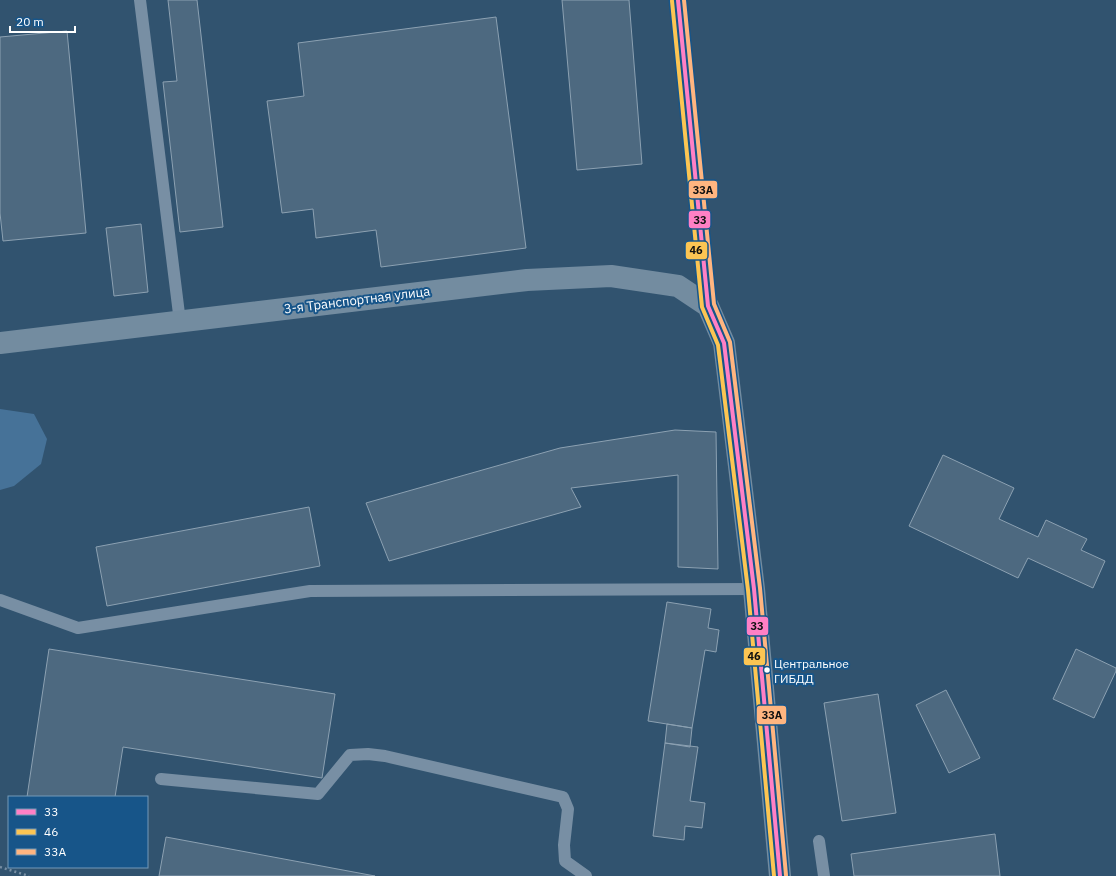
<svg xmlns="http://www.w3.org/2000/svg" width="1116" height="876" viewBox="0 0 1116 876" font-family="'IBM Plex Sans',sans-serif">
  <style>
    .water { fill: #467298 }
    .building { fill: #4d6980; stroke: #8ca1b2 }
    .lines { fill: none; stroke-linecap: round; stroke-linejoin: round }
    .path { stroke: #788fa4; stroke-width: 2.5; stroke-dasharray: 2 3; stroke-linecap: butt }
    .lane { stroke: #788fa4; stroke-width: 12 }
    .secondary { stroke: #738ca0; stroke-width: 22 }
    .bus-1-casing { stroke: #175589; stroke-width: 7 }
    .bus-2-casing { stroke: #175589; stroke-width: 7 }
    .bus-3-casing { stroke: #175589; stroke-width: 7 }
    .bus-1 { stroke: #ff80c5; stroke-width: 4 }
    .bus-2 { stroke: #fcc553; stroke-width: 4 }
    .bus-3 { stroke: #ffb580; stroke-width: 4 }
    .bus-dot { fill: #fff; stroke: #175589; stroke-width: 1.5 }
    .labels { text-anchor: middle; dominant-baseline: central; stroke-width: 4; stroke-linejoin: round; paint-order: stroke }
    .bus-label { font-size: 12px; fill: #fff; stroke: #175589; text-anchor: start }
    .street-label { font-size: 13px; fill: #fff; stroke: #175589 }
    .line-badge { stroke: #175589; stroke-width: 1.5 }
    .pale-badge-label { font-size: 11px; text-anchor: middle; font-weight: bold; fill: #111 }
  </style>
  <rect width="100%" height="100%" fill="#31536f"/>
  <!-- water -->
  <path class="water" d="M0 409 34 414 47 439 41 464 14 486 0 490Z"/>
  <!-- building -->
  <path class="building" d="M168 0H197L223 227 180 232 163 82 177 81Z
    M562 0H629L642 164 577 170Z
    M496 17 526 248 381 267 376 230 316 238 313 209 282 213 267 101 304 96 298 43Z
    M67 31 86 233 3 241 0 213V37Z
    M141 224 148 292 114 296 106 228Z
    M675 430 716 432 718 569 678 567V475L571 488 581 507 389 561 366 503 560 448Z
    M943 455 1014 488 999 519 1038 537 1046 520 1087 539 1081 550 1105 561 1093 588 1028 558 1018 578 909 526Z
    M309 507 320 566 107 606 96 547Z
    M667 602 711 609 708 628 719 630 716 652 705 650 692 728 648 721Z
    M49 649 335 694 322 778 123 747 115 797H27Z
    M1076 649 1116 668V671L1094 718 1053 699Z
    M946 690 980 758 949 773 916 705Z
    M878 694 896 813 842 821 824 703Z
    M667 724 692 728 690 747 665 743Z
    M665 743 698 747 690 801 705 803 702 828 685 826 684 840 653 836Z
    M995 834 1000 876H854L851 854Z
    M166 837 375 876H159Z"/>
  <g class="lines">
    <!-- path -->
    <path class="path" d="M0 867 29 876"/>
    <!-- lane -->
    <path class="lane" d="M140 0 180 322
      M678 0 708 306
      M0 600 78 628 310 591 754 589
      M161 779 318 794 350 755 368 754 385 756 563 797 568 809 564 845 565 861 586 876
      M819 841 824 876"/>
    <!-- secondary -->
    <path class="secondary" d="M0 343 527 280 611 276 678 286 708 306 724 343 754 589 780 876"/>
    <defs>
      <path id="bus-1" d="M678 0 708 306 724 343 754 589 780 876"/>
      <path id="bus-2" d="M672 1 702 307 718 345 748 590 774 876"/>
      <path id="bus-3" d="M684 0 714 304 730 342 760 588 786 875"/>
    </defs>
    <!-- bus-1 casing -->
    <use href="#bus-1" class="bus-1-casing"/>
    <!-- bus-2 casing -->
    <use href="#bus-2" class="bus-2-casing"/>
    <!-- bus-3 casing -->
    <use href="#bus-3" class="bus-3-casing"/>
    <!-- bus-1 -->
    <use href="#bus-1" class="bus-1"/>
    <!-- bus-2 -->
    <use href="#bus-2" class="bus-2"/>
    <!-- bus-3 -->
    <use href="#bus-3" class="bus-3"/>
  </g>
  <!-- markers -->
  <circle class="bus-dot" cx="767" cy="670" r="3.5"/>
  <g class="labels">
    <!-- bus labels -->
    <g class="bus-label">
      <text x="774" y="663">Центральное<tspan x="774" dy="15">ГИБДД</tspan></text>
    </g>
    <!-- street labels -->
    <g class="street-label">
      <text transform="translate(357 300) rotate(-7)">3-я Транспортная улица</text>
    </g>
  </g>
  <g class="line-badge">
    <rect x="688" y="180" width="30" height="19" rx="4" fill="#ffb580"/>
    <rect x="688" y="210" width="23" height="19" rx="4" fill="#ff80c5"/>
    <rect x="685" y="241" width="23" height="19" rx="4" fill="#fcc553"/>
    <rect x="746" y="616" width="23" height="20" rx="4" fill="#ff80c5"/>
    <rect x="743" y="647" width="23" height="19" rx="4" fill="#fcc553"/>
    <rect x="756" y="705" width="31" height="20" rx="4" fill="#ffb580"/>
  </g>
  <g class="pale-badge-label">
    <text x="703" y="194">33А</text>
    <text x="700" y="224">33</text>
    <text x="696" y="254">46</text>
    <text x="757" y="630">33</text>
    <text x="754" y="660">46</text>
    <text x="772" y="719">33А</text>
  </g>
  <!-- legend -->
  <rect x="8" y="796" width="140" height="72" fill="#175589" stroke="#7499b8"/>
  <rect x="16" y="809" width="20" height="6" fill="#ff80c5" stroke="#7499b8"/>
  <text x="44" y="816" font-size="12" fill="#ffffff">33</text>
  <rect x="16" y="829" width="20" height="6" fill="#fcc553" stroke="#7499b8"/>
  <text x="44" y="836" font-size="12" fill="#ffffff">46</text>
  <rect x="16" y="849" width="20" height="6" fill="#ffb580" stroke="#7499b8"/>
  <text x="44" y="856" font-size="12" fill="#ffffff">33А</text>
  <!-- scale -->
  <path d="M10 26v6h65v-6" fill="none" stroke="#ffffff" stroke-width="2"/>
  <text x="16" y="26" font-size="12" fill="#ffffff" stroke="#175589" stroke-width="3" paint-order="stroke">20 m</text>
</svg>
